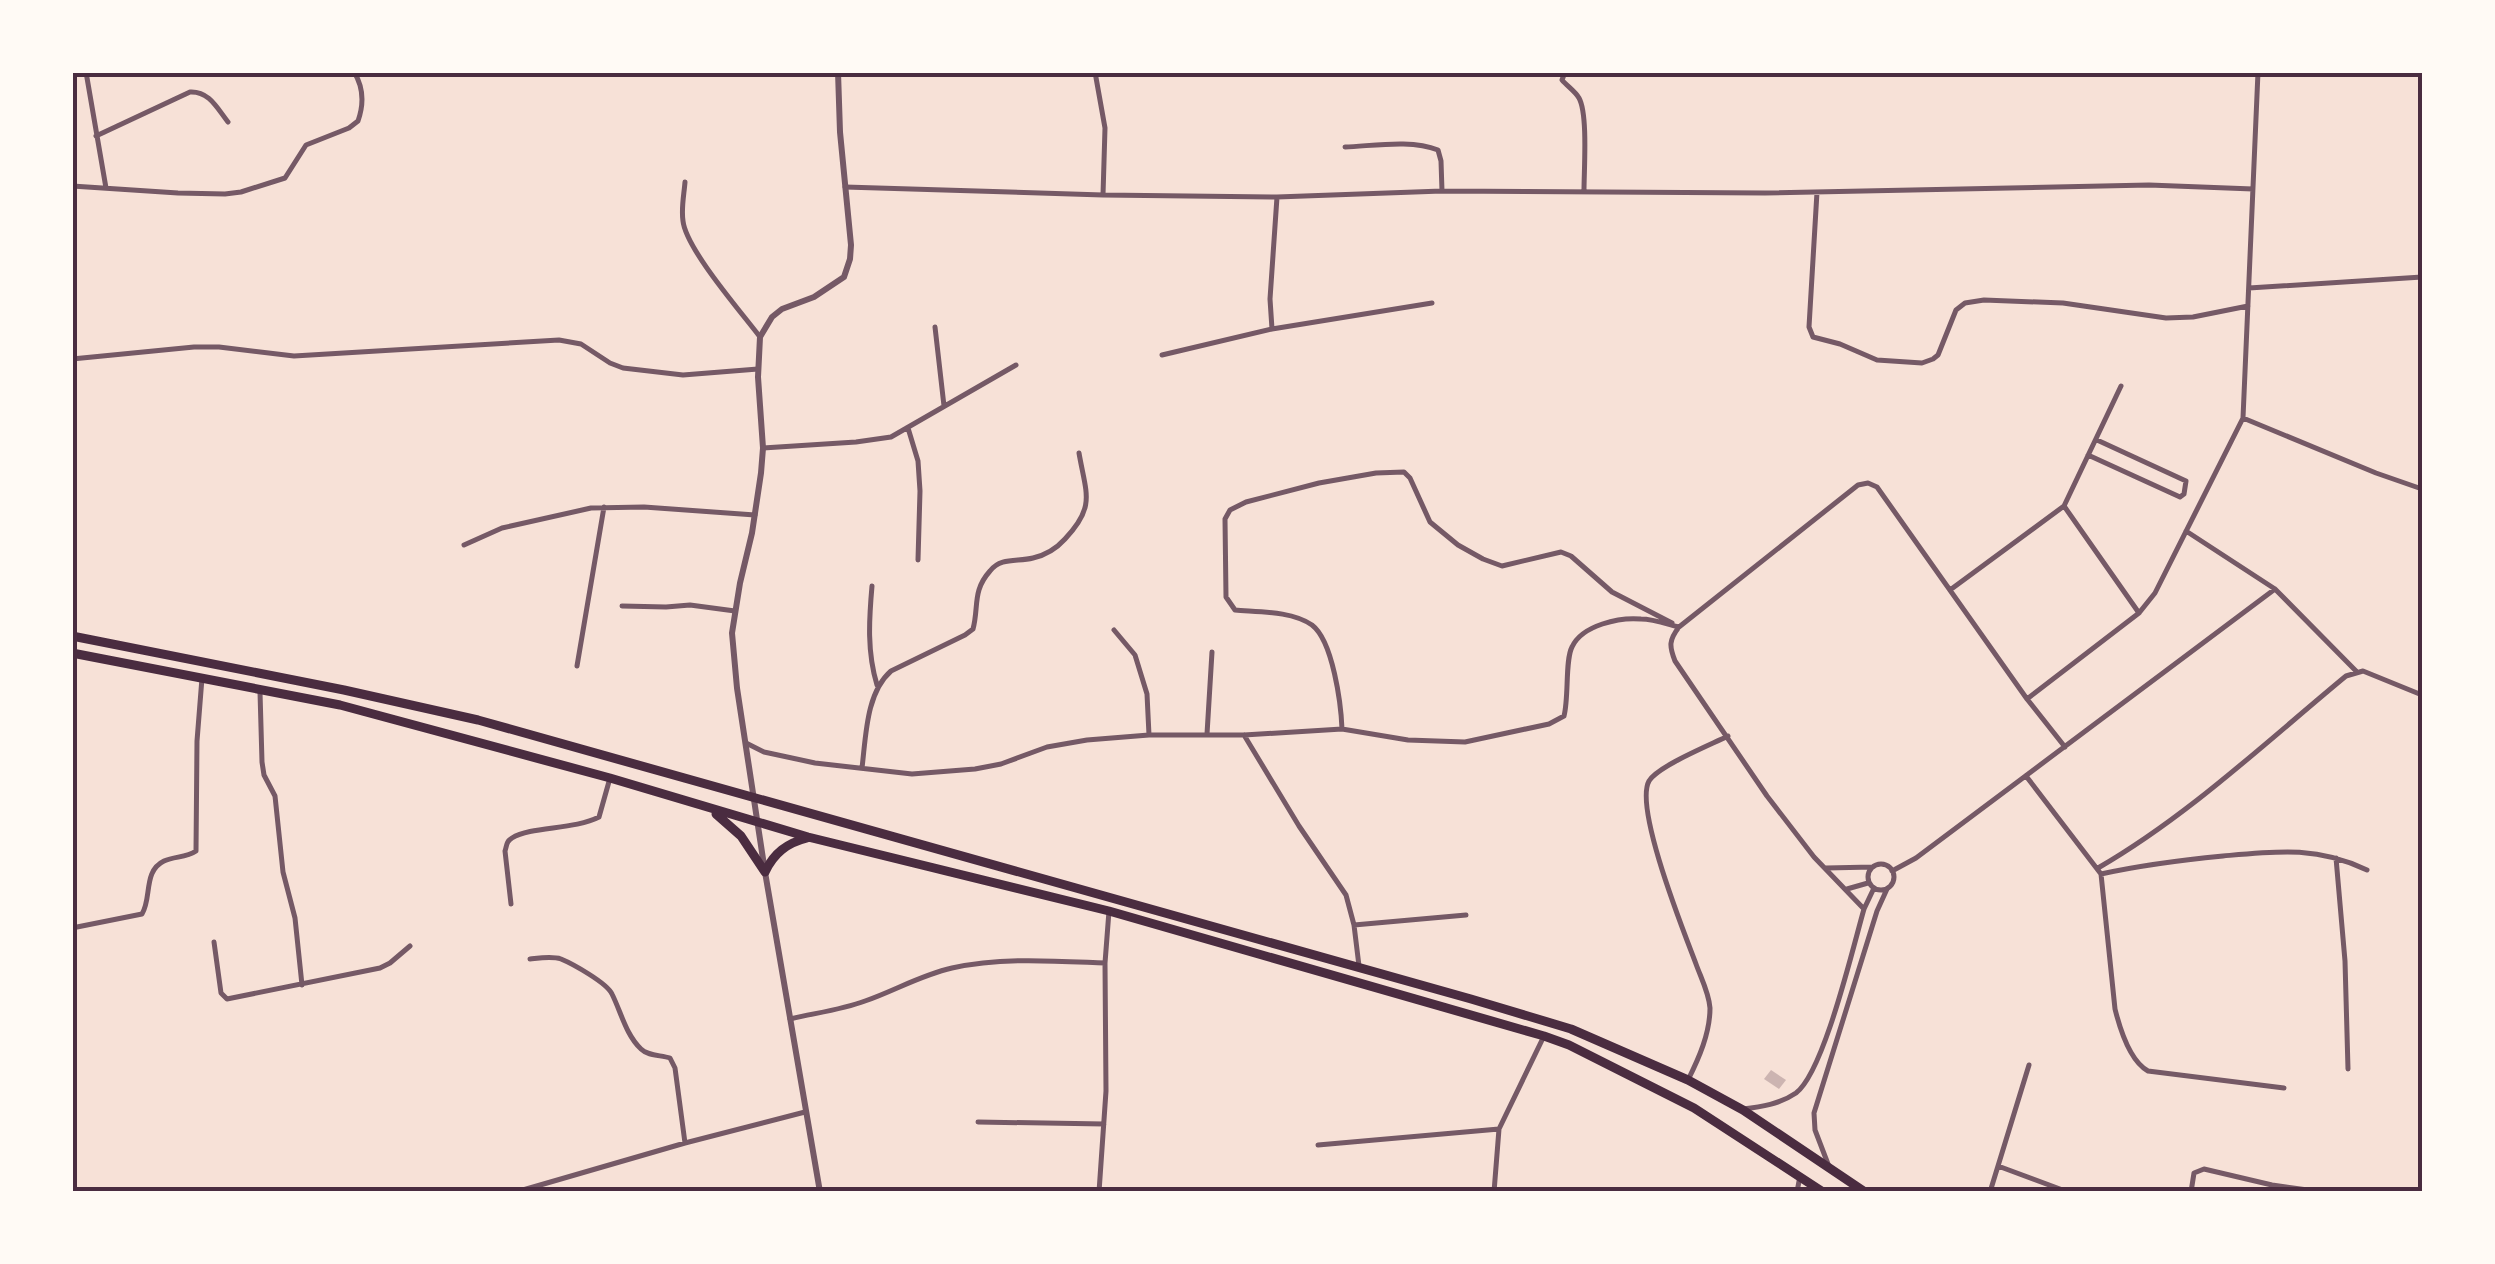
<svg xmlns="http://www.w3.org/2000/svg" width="2495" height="1264" viewBox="0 0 2495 1264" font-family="'Space Grotesk',sans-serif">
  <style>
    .building { fill: #ccb4b1 }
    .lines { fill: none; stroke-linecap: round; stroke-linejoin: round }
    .minor { stroke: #755966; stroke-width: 5 }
    .tertiary { stroke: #755966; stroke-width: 6 }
    .trunk { stroke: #4a2c40; stroke-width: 9 }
    .neatline { fill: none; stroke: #4a2c40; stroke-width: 4 }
  </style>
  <rect width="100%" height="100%" fill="#f7e1d7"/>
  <!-- building -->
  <path class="building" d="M1771 1070 1786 1080 1779 1089 1764 1079Z"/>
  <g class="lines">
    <!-- minor -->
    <path class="minor" d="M86 72 106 188
      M1095 72 1105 128 1103 195
      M1565 72 1562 80C1567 86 1575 91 1579 98 1588 114 1584 170 1584 190
      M96 136 190 92C209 91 217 108 228 122
      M1345 147C1373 146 1411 139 1438 150L1441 161 1442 191
      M685 182C684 195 681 208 683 221 686 249 742 313 760 337
      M72 186 178 193 225 194 241 192 285 178 306 145 349 128 358 121C364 104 364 88 354 72
      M845 187 1103 195 1277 197 1442 191 1765 193 2149 185 2253 189
      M1817 192 1809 327 1813 337 1840 344 1877 360 1922 363 1933 359 1938 355 1956 310 1965 303 1984 300 2063 303 2166 318 2193 317 2248 306
      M1277 197 1270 299 1272 329 1432 303
      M2249 288 2422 277
      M935 327 944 406
      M1162 355 1272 329
      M72 359 194 347H219L294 356 559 340 581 344 610 363 623 368 683 375 758 369
      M2243 418 2376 473 2422 489
      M908 428 918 461 920 491 918 560
      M763 448 856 442 891 437 1016 365
      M2088 455 2180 497 2184 494 2186 481 2097 440
      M2064 506 2139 613
      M464 545 502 528 591 508 644 507 755 515
      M872 586C869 620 867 652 877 685
      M2275 589 2356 671
      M1950 590 2064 506 2121 386
      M622 606 666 607 690 605 735 611
      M1114 630 1135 655 1147 694 1149 735
      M577 666 604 507
      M260 692 262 762 264 775 275 796 283 872 295 918 302 985
      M1342 729C1341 704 1333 641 1312 625 1292 611 1259 612 1235 610L1226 597 1225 519 1230 510 1246 502 1319 483 1376 473 1404 472 1410 478 1430 522 1458 545 1483 559 1502 566 1561 552 1571 556 1612 592 1672 623
      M1207 734 1212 652
      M1244 735 1299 826 1346 895 1354 925 1359 966
      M746 743 764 752 815 763 912 774 975 769 1001 764 1047 747 1087 740 1149 735H1244L1342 729 1408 740 1465 742 1549 724 1564 716C1569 697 1565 660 1572 647 1582 625 1620 617 1641 619 1653 619 1667 624 1679 627
      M2065 747 2027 699 2139 613 2155 593 2243 418 2258 72
      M862 768C866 736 866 693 891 671L965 635 973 629C979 607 972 591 990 571 1001 557 1017 562 1033 558 1046 555 1056 549 1065 539 1096 506 1086 494 1079 453
      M2026 776 2101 874 2115 1009C2120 1029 2130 1061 2148 1071L2284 1088
      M2336 858 2345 961 2348 1069
      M1868 877a13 13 0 1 1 26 0a13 13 0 1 1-26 0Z
      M1826 868 1873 867
      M2098 868C2188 816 2266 742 2346 676L2363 671 2422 695
      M1892 871 1916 858 2275 589 2186 531
      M2101 874C2142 865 2182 860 2223 856 2277 851 2317 846 2367 870
      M1847 889 1868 883
      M511 904 505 851C507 845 506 842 512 838 531 826 574 830 599 817L610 778
      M1864 909 1814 857 1767 796 1675 661C1669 646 1669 640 1679 627L1858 485 1868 483 1877 487 2027 699
      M1354 925 1466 915
      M72 928 142 914C152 898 143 871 164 861 175 856 186 858 196 851L197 741 202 678
      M214 942 221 993 227 999 380 968 390 963 410 946
      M530 959C540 958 552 956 561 959 573 964 607 983 612 994 621 1012 626 1035 641 1049 648 1056 661 1055 670 1058L675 1068 685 1143
      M790 1019C815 1013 841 1010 865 1001 894 991 921 975 952 968 1002 957 1054 961 1105 963
      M1688 1080C1699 1058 1710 1033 1710 1008 1709 993 1701 978 1696 964 1684 932 1634 808 1649 781 1658 766 1710 745 1728 736
      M1743 1109C1761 1107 1780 1104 1796 1093 1824 1072 1853 947 1864 909L1874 888
      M978 1122 1104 1124
      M1318 1145 1499 1129
      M1828 1164 1815 1130 1814 1113 1877 911 1887 889
      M1998 1166 2068 1192
      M516 1192 685 1143 805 1112
      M1099 1192 1106 1091 1105 963 1109 911
      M1494 1192 1499 1129 1544 1036
      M1797 1192 1800 1176
      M1990 1192 2029 1065
      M2191 1192 2194 1173 2204 1169 2272 1185 2322 1192"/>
    <!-- tertiary -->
    <path class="tertiary" d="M820 1192 765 872 737 688 732 633 740 583 752 533 761 473 763 448 758 377 760 337 772 317 782 309 814 297 844 277 850 259 851 245 840 132 838 72"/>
    <!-- trunk -->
    <path class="trunk" d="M72 636 344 690 478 720 1471 999 1571 1029 1688 1080 1743 1110 1865 1192
      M72 653 340 705 610 778 808 837 1109 911 1544 1036 1569 1045 1694 1108 1823 1192
      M716 814 741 836 765 872
      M765 872C774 853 787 843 807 838"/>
  </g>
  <!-- border -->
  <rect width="2495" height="1264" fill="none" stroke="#fffaf5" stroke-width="150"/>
  <rect x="75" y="75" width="2345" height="1114" class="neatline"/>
</svg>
